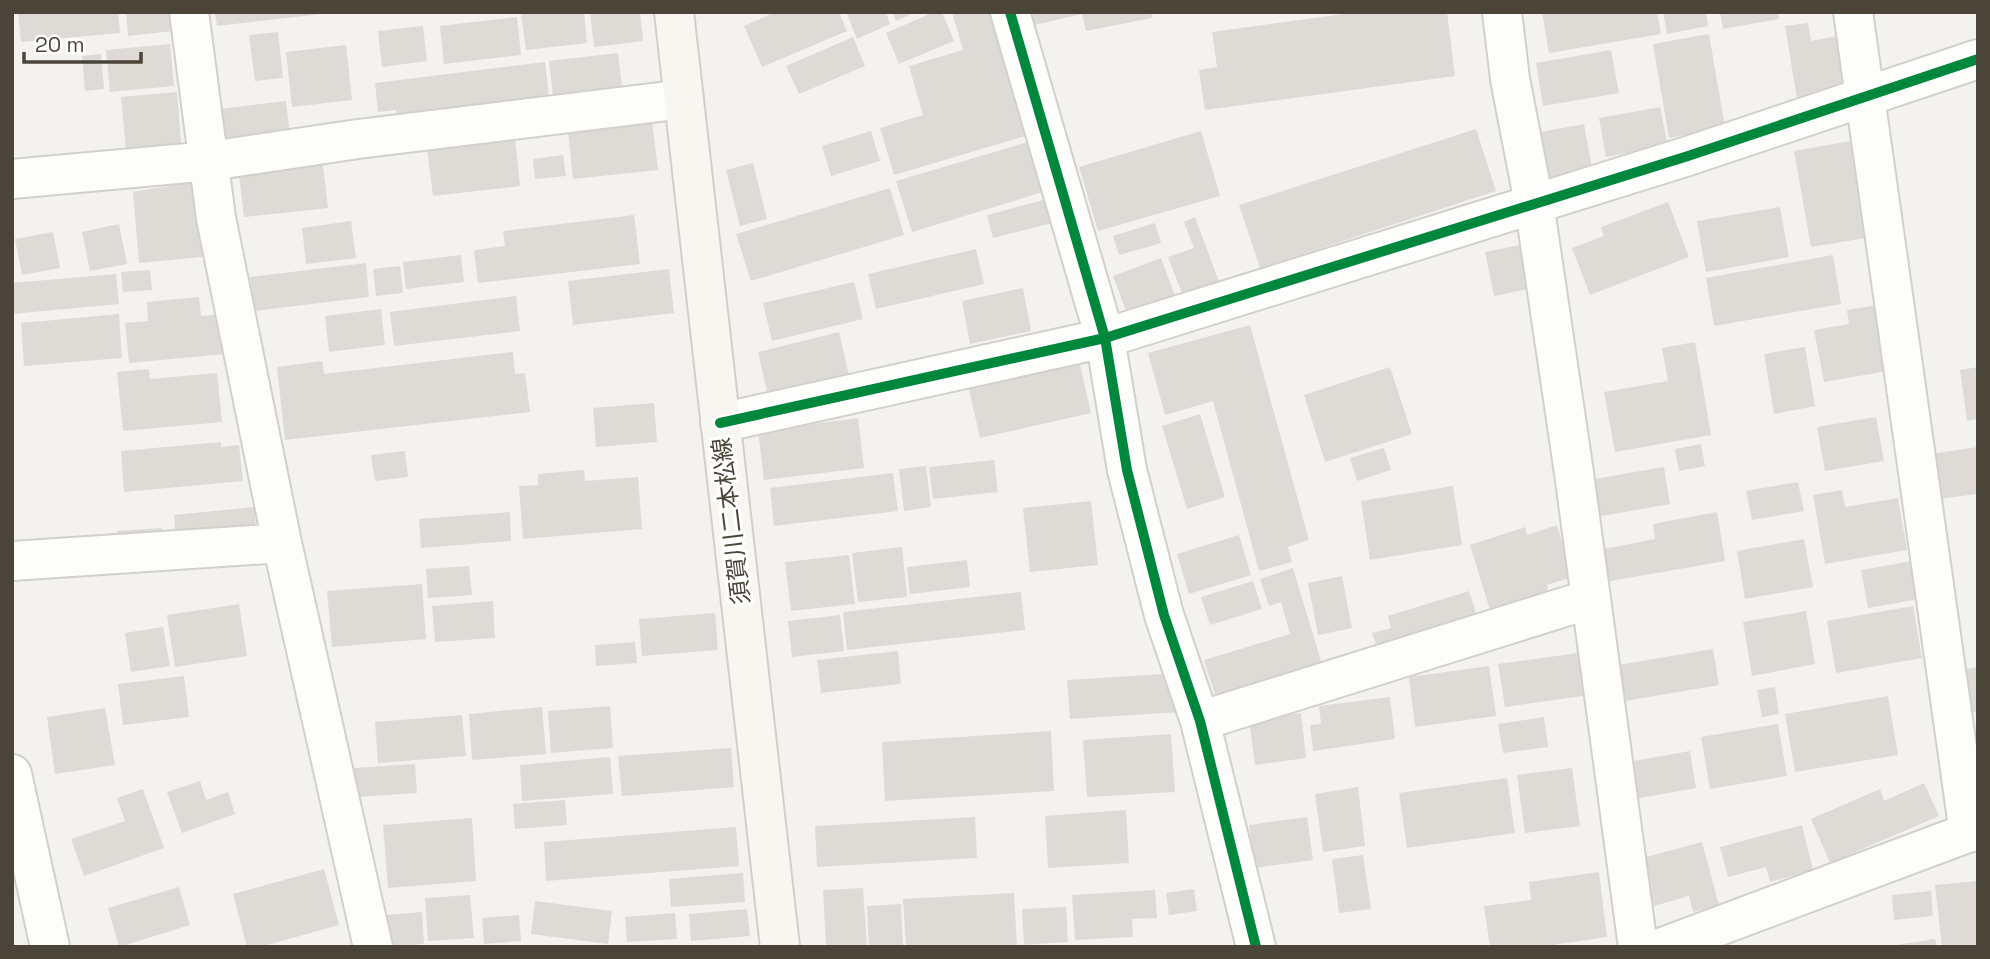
<svg xmlns="http://www.w3.org/2000/svg" width="1990" height="959" viewBox="0 0 1990 959" font-family="'Space Grotesk','Noto Sans JP',sans-serif">
  <style>
    .building { fill: #dedbd6 }
    .lines { fill: none; stroke-linecap: round; stroke-linejoin: round }
    .minor-casing { stroke: #d2d0cb; stroke-width: 42 }
    .secondary-casing { stroke: #d3cfc5; stroke-width: 42 }
    .minor { stroke: #fdfdfc; stroke-width: 38 }
    .secondary { stroke: #f7f6f1; stroke-width: 38 }
    .cycleway-casing { stroke: #fff; stroke-width: 15 }
    .cycleway { stroke: #00873e; stroke-width: 10 }
    .labels { text-anchor: middle; dominant-baseline: central; stroke-width: 6; stroke-linejoin: round; paint-order: stroke }
    .street-label { font-size: 24px; fill: #4b4439; stroke: #fff }
  </style>
  <rect width="100%" height="100%" fill="#f4f2ee"/>
  <!-- building -->
  <path class="building" d="M18 12H118L120 33 21 42Z
    M126 12H171L173 31 128 36Z
    M215 12H321V14L217 26Z
    M536 12H584L587 43 526 50 521 14Z
    M590 12H640L643 41 594 47Z
    M775 12H839L847 31 762 67 744 26Z
    M846 12H886L890 24 857 39Z
    M892 12H916L896 21Z
    M934 12H942L954 41 899 64 886 33Z
    M952 12H996L1032 134 894 175 880 128 923 115 909 66 963 50Z
    M1032 12H1151L1152 18 1086 31 1082 14 1035 25Z
    M1358 12H1447L1455 76 1205 110 1199 70 1217 67 1212 32Z
    M1542 12H1657L1661 34 1549 53Z
    M1663 12H1706L1708 26 1667 34Z
    M1720 12H1778L1779 19 1723 29Z
    M517 17 521 55 444 64 440 26Z
    M1808 23 1811 41 1848 34 1858 88 1797 99 1785 26Z
    M423 26 427 61 382 67 378 31Z
    M278 32 283 78 255 81 249 35Z
    M1709 34 1725 128 1669 138 1653 44Z
    M853 37 865 66 799 94 786 66Z
    M170 44 174 86 110 92 106 50Z
    M346 45 352 100 292 107 286 52Z
    M1611 50 1619 93 1543 106 1536 63Z
    M618 53 623 96 554 104 549 61Z
    M101 54 104 89 85 91 82 56Z
    M545 62 550 106 398 123 396 110 378 112 375 83Z
    M177 92 181 143 126 149 121 97Z
    M286 101 290 137 215 145 211 110Z
    M1660 107 1668 146 1606 157 1599 118Z
    M652 121 658 170 573 179 568 131Z
    M1584 124 1593 173 1549 180 1541 132Z
    M1476 129 1496 191 1260 268 1239 205Z
    M871 131 880 161 831 176 822 146Z
    M1201 131 1220 196 1098 231 1079 167Z
    M515 138 520 186 433 196 427 148Z
    M1850 141 1866 238 1811 247 1794 151Z
    M1028 142 1043 192 912 232 896 181Z
    M563 155 566 176 535 179 533 159Z
    M753 163 767 219 740 226 726 170Z
    M323 165 328 208 244 217 239 175Z
    M193 182 212 256 139 263 133 192Z
    M890 188 904 235 751 281 736 234Z
    M1055 197 1061 221 993 238 987 215Z
    M1668 202 1689 257 1590 295 1572 248 1604 236 1601 227Z
    M1780 207 1789 257 1706 272 1697 221Z
    M634 215 640 264 478 283 474 250 505 246 503 231Z
    M1195 217 1222 290 1186 304 1168 257 1194 248 1184 222Z
    M351 221 356 258 306 264 302 228Z
    M1155 223 1161 243 1119 255 1113 236Z
    M119 224 127 264 90 271 82 232Z
    M53 232 60 268 22 275 15 239Z
    M1524 244 1533 288 1494 296 1485 252Z
    M976 249 984 284 876 309 868 274Z
    M461 255 464 282 406 289 403 262Z
    M1833 255 1841 304 1714 326 1706 278Z
    M1161 258 1177 301 1129 319 1113 276Z
    M366 263 369 297 254 311 250 277Z
    M400 266 403 293 376 296 373 269Z
    M669 269 674 313 573 325 568 281Z
    M150 270 152 290 123 292 121 272Z
    M116 274 119 304 12 314V283Z
    M854 282 863 319 772 341 763 303Z
    M1023 288 1031 331 970 344 962 301Z
    M516 296 520 331 394 346 390 312Z
    M199 297 201 316 221 314 225 354 129 363 125 323 148 321 147 302Z
    M1877 305 1888 371 1824 382 1814 330 1849 324 1847 310Z
    M381 309 385 345 329 352 325 316Z
    M119 314 122 358 24 366 21 323Z
    M1250 325 1309 540 1288 547 1292 562 1259 571 1213 401 1165 415 1148 353Z
    M839 332 850 380 769 400 758 352Z
    M1695 342 1711 435 1615 452 1604 392 1668 381 1662 348Z
    M1805 347 1815 406 1774 414 1764 354Z
    M513 352 515 374 525 373 530 412 285 440 277 367 322 361 324 374Z
    M1079 360 1091 413 980 438 968 385Z
    M1390 367 1412 434 1325 462 1304 395Z
    M1978 367V419L1967 421 1960 370Z
    M149 369 150 379 217 373 222 422 123 431 117 372Z
    M654 403 657 442 596 447 593 408Z
    M1200 414 1225 497 1187 509 1162 426Z
    M1876 417 1884 461 1825 471 1817 427Z
    M858 418 864 468 764 480 758 431Z
    M221 442V447L239 445 243 481 124 492 121 451Z
    M1701 444 1705 466 1679 471 1675 449Z
    M1978 447V494L1937 499 1930 454Z
    M1384 448 1391 470 1357 481 1350 458Z
    M405 451 408 477 375 481 371 455Z
    M994 460 998 492 933 499 929 467Z
    M926 466 931 507 904 511 899 469Z
    M1664 467 1670 504 1596 517 1589 480Z
    M584 470 585 481 638 477 642 529 523 539 519 486 538 485V474Z
    M893 473 898 511 774 526 770 488Z
    M1798 482 1804 511 1752 520 1746 491Z
    M1453 486 1462 545 1370 560 1361 501Z
    M1842 490 1845 507 1898 498 1907 550 1825 564 1813 495Z
    M1091 501 1098 565 1030 572 1023 508Z
    M254 507 257 537 176 544 174 515Z
    M510 512 511 541 421 548 419 519Z
    M1717 512 1725 561 1605 582 1599 550 1655 539 1653 524Z
    M1557 525 1573 577 1547 585 1548 591 1490 610 1470 545 1525 527 1527 535Z
    M162 528 163 545 118 548 117 531Z
    M1239 535 1251 575 1189 594 1177 554Z
    M1804 539 1813 587 1745 599 1737 551Z
    M902 547 907 597 858 602 852 553Z
    M849 555 855 604 791 611 785 562Z
    M967 560 970 587 910 594 907 567Z
    M1918 560 1925 598 1868 608 1861 570Z
    M469 566 472 595 428 598 426 569Z
    M1293 568 1324 671 1218 704 1204 660 1290 634 1281 602 1269 606 1260 579Z
    M1342 576 1352 628 1318 635 1308 583Z
    M1253 581 1262 609 1210 625 1201 597Z
    M422 584 426 639 332 647 327 591Z
    M1469 591 1479 622 1379 653 1372 633 1391 628 1388 616Z
    M1021 592 1025 630 847 650 843 612Z
    M493 601 495 638 435 642 432 606Z
    M239 604 247 656 175 667 167 615Z
    M1913 606 1922 658 1836 673 1827 621Z
    M1806 611 1815 664 1752 676 1743 622Z
    M715 613 718 650 642 656 639 619Z
    M840 615 844 651 792 657 788 621Z
    M163 627 170 666 131 672 125 633Z
    M635 642 637 663 596 666 595 645Z
    M1713 649 1719 685 1625 701 1618 665Z
    M898 651 901 684 821 693 817 660Z
    M1585 652 1590 695 1505 707 1498 664Z
    M1489 666 1496 716 1415 727 1409 677Z
    M1978 667V712L1967 713 1961 670Z
    M1179 673 1181 712 1070 719 1067 680Z
    M184 676 189 717 123 725 118 684Z
    M1775 687 1779 714 1762 717 1757 690Z
    M1888 696 1898 755 1795 772 1785 714Z
    M1390 697 1395 739 1313 751 1310 725 1321 724 1319 706Z
    M610 706 613 748 551 753 548 711Z
    M542 707 546 754 472 760 469 714Z
    M105 708 115 765 55 774 47 717Z
    M1301 713 1306 758 1255 765 1249 720Z
    M462 715 466 756 378 763 375 722Z
    M1544 717 1548 747 1503 753 1498 724Z
    M1778 724 1787 776 1710 789 1701 737Z
    M1051 731 1054 791 885 801 882 742Z
    M1978 731V764L1967 732Z
    M1171 734 1175 792 1087 797 1083 740Z
    M731 748 734 787 622 796 618 756Z
    M1690 751 1696 788 1634 799 1628 762Z
    M610 757 613 794 522 801 520 765Z
    M415 764 417 793 356 797 354 768Z
    M1572 768 1580 826 1525 833 1517 775Z
    M1507 778 1515 833 1407 848 1399 793Z
    M200 781 206 800 228 792 235 814 182 833 167 792Z
    M1924 783 1939 816 1830 863 1811 819 1880 789 1884 801Z
    M1358 787 1365 846 1323 852 1315 794Z
    M143 789 164 848 84 876 71 839 125 821 117 798Z
    M565 800 567 825 515 829 513 804Z
    M1126 810 1129 863 1048 868 1045 816Z
    M975 817 977 858 817 867 815 826Z
    M1307 817 1313 860 1254 868 1249 825Z
    M472 818 476 881 388 888 383 825Z
    M1802 825 1813 870 1770 882 1766 867 1728 877 1720 847Z
    M736 827 739 866 546 881 544 842Z
    M1702 842 1719 905 1693 912 1689 896 1654 906 1642 858Z
    M1363 855 1371 909 1339 913 1332 859Z
    M324 869 339 925 260 947H247L233 894Z
    M1599 872 1607 937 1539 947H1490L1484 906 1531 900 1529 882Z
    M743 873 745 902 671 907 669 879Z
    M1978 881V947H1942L1935 885Z
    M179 887 190 925 119 947 108 908Z
    M863 888 867 947H826L823 890Z
    M1194 889 1197 911 1169 915 1166 893Z
    M1155 890 1157 918 1132 919 1133 937 1075 940 1072 895Z
    M1931 891 1933 916 1894 920 1892 895Z
    M1014 893 1017 946 906 947 903 899Z
    M470 895 474 938 428 941 425 898Z
    M535 901 612 911 608 944 531 934Z
    M901 904 903 946 869 947 867 906Z
    M1066 907 1068 942 1024 945 1022 909Z
    M747 909 750 936 691 941 689 914Z
    M422 912 424 944 389 947 386 915Z
    M675 913 677 939 627 942 625 917Z
    M519 915 521 941 484 944 482 918Z
    M1935 939 1937 947H1897L1896 945Z"/>
  <g class="lines">
    <defs>
      <path id="minor" d="M189 12 216 218 282 543 373 947
        M1010 12 1105 338 1127 470 1164 615 1200 721 1256 947
        M1502 12 1510 79 1534 203 1574 473 1638 947
        M1853 12 1969 833
        M12 179 210 161 358 139 684 99
        M720 423 1105 338 1688 156 1978 59
        M12 561 282 543
        M1200 721 1590 599
        M12 774 50 947
        M1663 947 1978 829"/>
      <path id="secondary" d="M674 12 780 947"/>
    </defs>
    <!-- minor casing -->
    <use href="#minor" class="minor-casing"/>
    <!-- secondary casing -->
    <use href="#secondary" class="secondary-casing"/>
    <!-- minor -->
    <use href="#minor" class="minor"/>
    <!-- secondary -->
    <use href="#secondary" class="secondary"/>
    <defs>
      <path id="cycleway" d="M1010 12 1105 338 1127 470 1164 615 1200 721 1256 947
        M720 423 1105 338 1688 156 1978 59"/>
    </defs>
    <!-- cycleway casing -->
    <use href="#cycleway" class="cycleway-casing"/>
    <!-- cycleway -->
    <use href="#cycleway" class="cycleway"/>
  </g>
  <g class="labels">
    <!-- street labels -->
    <g class="street-label">
      <text transform="translate(731 521) rotate(-97)">須賀川二本松線</text>
    </g>
  </g>
  <!-- border -->
  <rect width="1990" height="959" fill="none" stroke="#4b4439" stroke-width="28"/>
  <!-- scale -->
  <path d="M24 52v10h117v-10" fill="none" stroke="#4b4439" stroke-width="3.5"/>
  <text x="35" y="52" font-size="21" fill="#4b4439" stroke="#ffffff" stroke-width="5" paint-order="stroke">20 m</text>
</svg>
